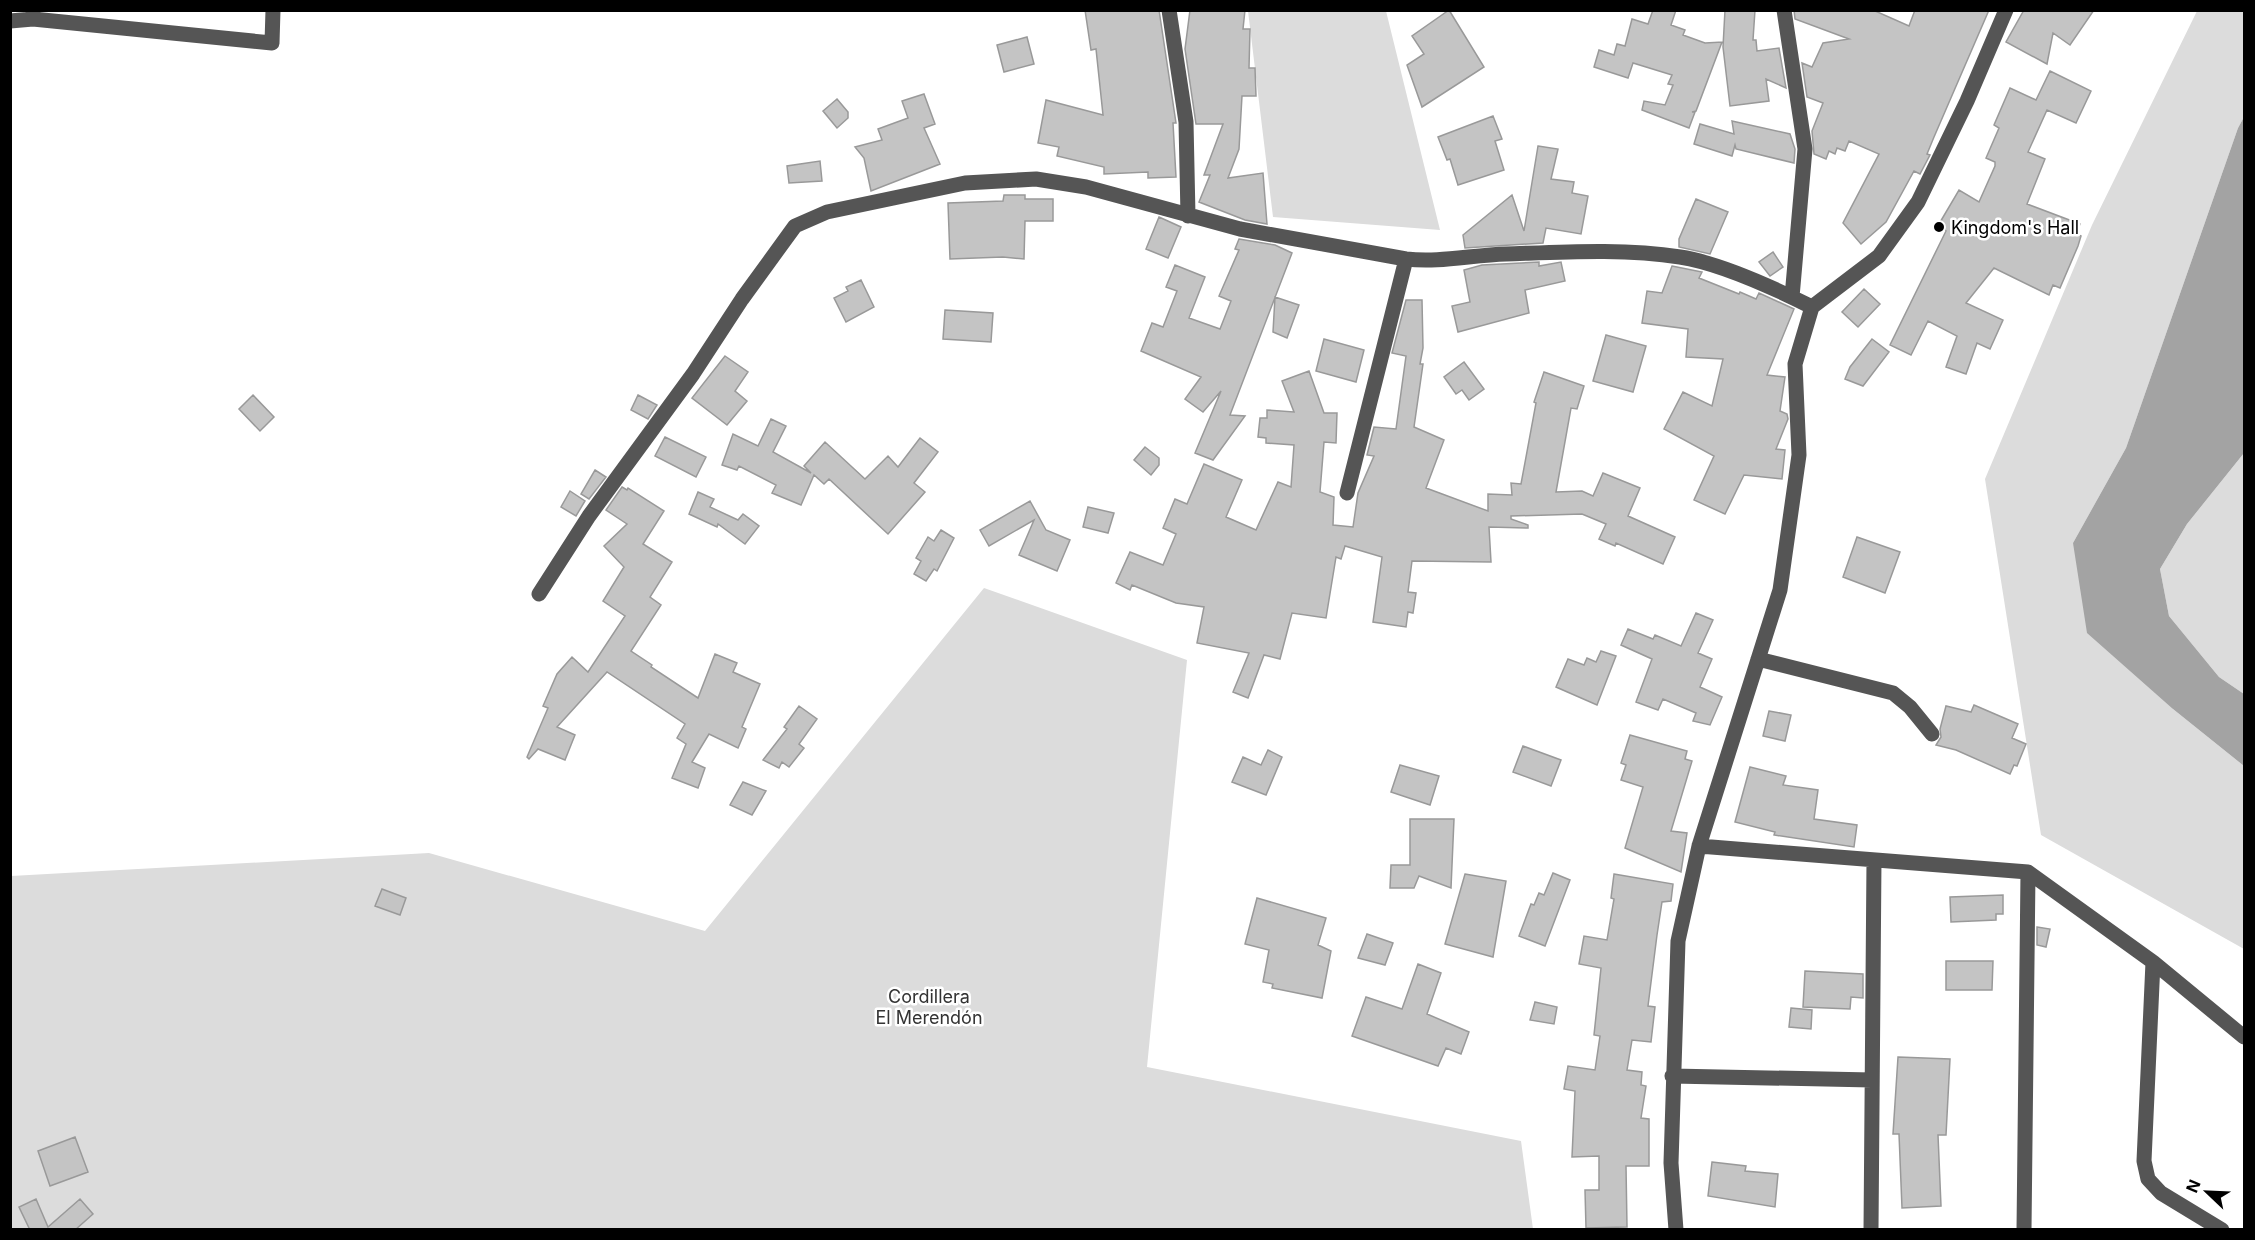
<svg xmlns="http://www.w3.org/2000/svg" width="2255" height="1240" viewBox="0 0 2255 1240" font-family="Inter,sans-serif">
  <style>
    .green { fill: #dcdcdc }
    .water { fill: #a3a3a3 }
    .building { fill: #c4c4c4; stroke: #999; stroke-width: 1.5 }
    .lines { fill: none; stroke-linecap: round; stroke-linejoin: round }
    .minor { stroke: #555; stroke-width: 15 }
    .poi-dot { fill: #000; stroke: #fff; stroke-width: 2 }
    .labels { text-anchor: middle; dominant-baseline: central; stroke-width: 5; stroke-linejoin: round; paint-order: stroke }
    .poi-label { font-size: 18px; fill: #000; stroke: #fff; text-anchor: start }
    .park-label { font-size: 18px; fill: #333; stroke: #fff }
  </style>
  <rect width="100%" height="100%" fill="#fff"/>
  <!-- green -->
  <path class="green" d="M1248 11H1386L1440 230 1273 217Z
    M2197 11H2244V117L2238 128 2126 448 2073 543 2173 709 2244 766V949L2041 835 1985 479 2092 225Z
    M2244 453V694L2219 677 2169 616 2160 569 2187 524Z
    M984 588 1187 660 1147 1067 1521 1141 1533 1229 11 1230V876L429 853 705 931Z"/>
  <!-- water -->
  <path class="water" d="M2244 117V453L2187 524 2160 569 2169 616 2219 677 2244 694V766L2173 709 2087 633 2073 543 2126 448 2238 128Z"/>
  <!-- building -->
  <path class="building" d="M1085 10H1159L1176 123H1173L1176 177 1148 178V172L1104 174V167L1057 156 1059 147 1038 143 1046 100 1103 115 1096 49 1091 50Z
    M1190 10H1245L1243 29H1250L1249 68H1255L1256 96H1242L1239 149 1228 178 1263 173 1267 224 1245 220 1199 202 1210 175H1204L1223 124H1196L1185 49Z
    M1449 10 1484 67 1422 107 1407 65 1424 54 1412 36Z
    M1653 10H1676L1671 25 1685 30 1683 35 1705 43 1722 42 1696 111 1692 112H1695L1689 128 1642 110 1644 101 1665 105 1673 85 1668 84 1672 75 1633 63 1628 78 1594 67 1599 50 1614 55 1617 44 1625 46 1632 19 1648 24Z
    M1725 10H1755L1753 40H1756L1757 51 1779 48 1786 88 1766 79 1769 101 1730 106 1723 47Z
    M1794 10H1873L1909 26 1915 10H1989L1934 137 1927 154 1930 155 1920 174 1914 171 1886 222 1861 244 1843 223 1879 154 1849 141 1845 151 1837 148 1835 154 1829 151 1826 159 1814 154 1812 131 1823 103 1807 97 1802 63 1812 67 1823 43 1849 39 1795 19Z
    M2024 10H2094L2070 45 2053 33 2047 64 2006 42Z
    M1027 37 1034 64 1004 72 997 45Z
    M2050 71 2091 91 2076 123 2047 110 2028 152 2045 159 2027 204 2080 224 2076 234 2081 236 2078 246 2060 288 2053 285 2049 295 1994 268 1966 303 2003 320 1990 349 1977 343 1966 374 1946 367 1957 336 1928 321 1911 355 1890 345 1946 231 1939 224 1959 190 1979 202 1995 166V162L1986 158 1999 128 1994 125 2010 88 2036 100Z
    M924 94 935 124 924 128 940 164 871 191 864 158 855 147 882 140 878 129 908 118 902 101Z
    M837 99 848 112V118L837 128 823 111Z
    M1493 116 1502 139 1495 141 1504 170 1458 185 1450 159 1447 160 1438 137Z
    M1732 121 1790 134 1795 149 1794 163 1736 149 1735 145 1732 156 1694 144 1700 124 1734 134Z
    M1538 146 1558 149 1551 179 1574 182 1572 193 1588 196 1581 234 1546 228 1543 243 1465 248 1463 235 1512 195 1524 231Z
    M820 161 822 181 789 183 787 166Z
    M1004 195H1025V199H1053V221H1025L1024 259 1003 257 950 259 948 203 1003 201Z
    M1696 199 1728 212 1710 254 1679 247V239Z
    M1159 217 1181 227 1168 258 1146 249Z
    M1239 239 1275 245 1292 253 1230 415 1245 416 1213 460 1195 453 1221 391 1203 412 1185 399 1201 377 1141 351 1152 323 1163 327 1177 291 1166 287 1175 265 1205 277 1189 318 1220 329 1231 301 1219 296 1239 250 1235 249Z
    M1773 252 1783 267 1770 276 1759 262Z
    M1539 262V266L1561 262 1565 281 1525 290 1529 313 1458 332 1452 306 1470 302 1464 270 1482 265Z
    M1672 266 1702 272 1699 278 1739 294 1740 292 1756 299 1759 293 1794 309 1767 375 1785 377 1780 411 1787 414 1788 419 1776 449 1785 450 1782 479 1744 475 1725 514 1694 500 1714 456 1664 429 1683 392 1712 406 1723 359 1686 357 1688 329 1642 323 1647 291 1662 293Z
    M861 280 874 307 846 322 834 298 848 291 846 287Z
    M1864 289 1880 304 1858 327 1842 312Z
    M1275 297 1299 305 1287 338 1273 332Z
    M1406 300H1422L1423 348 1420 364H1423L1414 427 1444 440 1426 488 1488 511V494L1512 495 1511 483 1521 484 1536 403 1534 402 1544 372 1584 386 1577 409 1571 408 1556 492 1582 491 1593 496 1603 473 1640 488 1628 516 1675 537 1663 564 1616 543 1615 546 1599 539 1606 524 1582 514 1511 516V519L1528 525V528L1489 527 1491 562 1412 561 1408 592 1416 593 1413 613 1408 612 1406 627 1373 622 1382 557 1345 546 1341 559 1336 557 1326 618 1292 613 1280 659 1264 655 1248 698 1233 692 1249 653 1197 643 1204 607 1176 603 1132 585 1130 590 1116 583 1130 552 1163 565 1176 534 1163 528 1175 499 1187 504 1204 464 1242 480 1226 517 1256 530 1278 482 1291 487 1294 445 1266 443V438L1258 437 1260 418H1267V410L1294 412 1282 381 1309 371 1324 413H1337L1336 443 1324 442 1320 492 1334 497 1333 525 1353 527 1358 493 1374 456 1367 455 1374 427 1396 429 1406 356 1392 353Z
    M945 310 993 313 991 342 943 339Z
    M1606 335 1646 346 1633 392 1593 381Z
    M1324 339 1364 350 1356 382 1316 371Z
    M1872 339 1889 352 1863 386 1845 379 1850 367Z
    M725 356 748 372 735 391 747 401 727 425 692 398Z
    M1464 362 1484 389 1469 400 1462 390 1456 394 1444 377Z
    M253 395 274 417 260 431 239 409Z
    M638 395 657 405 648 419 631 410Z
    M771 419 786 426 773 452 811 473 804 466 825 442 865 479 888 456 898 467 920 438 938 452 914 483 925 492 888 534 829 479 824 484 814 475 801 505 772 493 776 485 739 466 737 470 722 465 733 434 758 446Z
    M665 437 706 457 696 477 655 456Z
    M1145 447 1159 458V465L1151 475 1134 460Z
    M595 470 606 477 589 499 581 494Z
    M622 487 627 490 628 488 664 511 643 544 672 562 650 597 661 605 631 651 652 665 651 667 698 698 715 654 737 663 733 672 760 684 742 727 746 729 738 748 709 734 692 762 705 768 698 788 672 778 686 744 677 738 685 724 607 672 557 727 575 735 565 760 538 749 529 759 527 757 548 708 543 706 557 674 572 657 588 672 625 616 603 601 624 567 604 546 627 524 606 510Z
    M570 491 585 501 576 516 561 507Z
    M698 492 714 499 710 507 738 520 743 514 759 526 745 544 718 524 717 527 689 514Z
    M1030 501 1046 530 1070 540 1057 571 1019 555 1034 520 989 546 980 530Z
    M1088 507 1114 513 1108 533 1083 527Z
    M941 530 954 538 937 571 934 569 926 581 914 574 921 561 916 558 928 537 934 541Z
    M1857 537 1900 552 1885 593 1843 577Z
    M1696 613 1713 620 1698 653 1712 659 1700 687 1722 697 1710 725 1693 721 1696 713 1663 699 1658 710 1636 702 1652 659 1621 645 1628 629 1653 639 1655 635 1681 646Z
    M1601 651 1616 656 1597 705 1556 687 1568 659 1584 665 1587 658 1596 662Z
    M1974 705 2018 724 2012 738 2026 744 2017 766 2014 765 2010 774 1956 750 1936 745 1941 737 1940 729 1946 706 1971 712Z
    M799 706 817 719 799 744 804 748 789 767 782 762 779 768 763 760 787 729 784 727Z
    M1769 711 1791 715 1785 741 1763 736Z
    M1630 735 1687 751 1685 759 1692 761 1671 831 1687 833 1681 872 1625 848 1643 787 1621 780 1626 765 1621 763Z
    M1523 746 1561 760 1551 786 1513 772Z
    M1268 750 1282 757 1266 795 1232 782 1243 757 1261 765Z
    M1400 765 1439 776 1430 805 1391 792Z
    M1750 767 1786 776 1783 785 1818 790 1814 819 1857 825 1854 847 1774 835 1775 832 1735 822Z
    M743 782 766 791 752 815 730 805Z
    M1410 819H1454L1451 888 1419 876 1414 888H1390L1391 865H1410Z
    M1553 873 1570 880 1545 946 1519 936 1531 904 1534 905 1539 893 1544 895Z
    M1465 874 1506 881 1493 957 1445 944Z
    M1614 874 1673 884 1671 901 1662 902 1657 935 1648 1006 1655 1007 1651 1042 1632 1040 1627 1070 1642 1072 1641 1085 1646 1086 1641 1118 1649 1119V1166H1626L1627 1227 1586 1228 1585 1190H1599V1156L1572 1157 1575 1091 1564 1089 1568 1066 1595 1070 1600 1036 1594 1035 1601 968 1579 964 1584 936 1607 940 1614 899 1611 898Z
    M382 889 406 898 400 915 375 906Z
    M2003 895V914H1996V920L1951 922 1950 897Z
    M1257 898 1326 918 1318 945 1331 951 1322 998 1272 988 1273 984 1263 982 1269 950 1245 944Z
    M2037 927 2050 929 2046 947 2037 945Z
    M1367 934 1393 943 1385 965 1358 958Z
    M1946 961H1993L1992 990H1946Z
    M1418 964 1441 973 1427 1014 1469 1032 1461 1054 1446 1048 1438 1066 1352 1036 1366 997 1402 1009Z
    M1805 971 1863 974V998L1851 997 1850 1009 1803 1007Z
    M1535 1002 1557 1007 1554 1024 1530 1020Z
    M1791 1008 1812 1010 1811 1029 1789 1027Z
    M1898 1057 1950 1059 1946 1135H1938L1941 1206 1902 1208 1899 1134H1893Z
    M75 1137 88 1172 50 1186 38 1151Z
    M1712 1162 1746 1166 1745 1171 1778 1174 1775 1207 1708 1196Z
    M36 1199 48 1227 80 1199 93 1214 75 1230H30L19 1207Z"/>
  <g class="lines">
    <!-- minor -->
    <path class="minor" d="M1169 10 1186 122 1188 216
      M1784 10 1805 149 1792 297
      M33 19 272 43 273 10
      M10 21 33 19V10
      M1347 493 1406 259
      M539 594 589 516 693 374 742 299 795 226 827 212 965 183 1036 179 1086 187 1240 229 1406 259C1439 263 1472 255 1506 254 1563 252 1623 248 1680 257 1720 263 1776 289 1812 307
      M1758 659 1893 693 1910 707 1932 734
      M1699 846 2028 872 2153 962 2244 1037
      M2153 962 2144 1161 2148 1179 2161 1193 2222 1230
      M1672 1076 1872 1080
      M1676 1230 1671 1163 1678 941 1699 846 1780 590 1799 455 1795 364 1812 307 1879 256 1918 202 1967 101 2006 10
      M1871 1230 1874 860
      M2024 1230 2028 872"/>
  </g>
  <!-- markers -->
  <circle class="poi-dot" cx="1939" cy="227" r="6"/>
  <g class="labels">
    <!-- poi labels -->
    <g class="poi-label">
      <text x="1951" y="227">Kingdom's Hall</text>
    </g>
    <!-- park labels -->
    <g class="park-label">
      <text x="929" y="996">Cordillera<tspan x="929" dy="21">El Merendón</tspan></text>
    </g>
  </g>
  <!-- border -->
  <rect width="2255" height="1240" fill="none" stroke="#000000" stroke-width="24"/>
  <!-- north arrow -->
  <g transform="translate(2207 1192) rotate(293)" stroke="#ffffff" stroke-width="4.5" paint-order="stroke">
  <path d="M0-4.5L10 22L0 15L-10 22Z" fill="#000000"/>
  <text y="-9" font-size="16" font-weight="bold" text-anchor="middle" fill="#000000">N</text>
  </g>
</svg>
